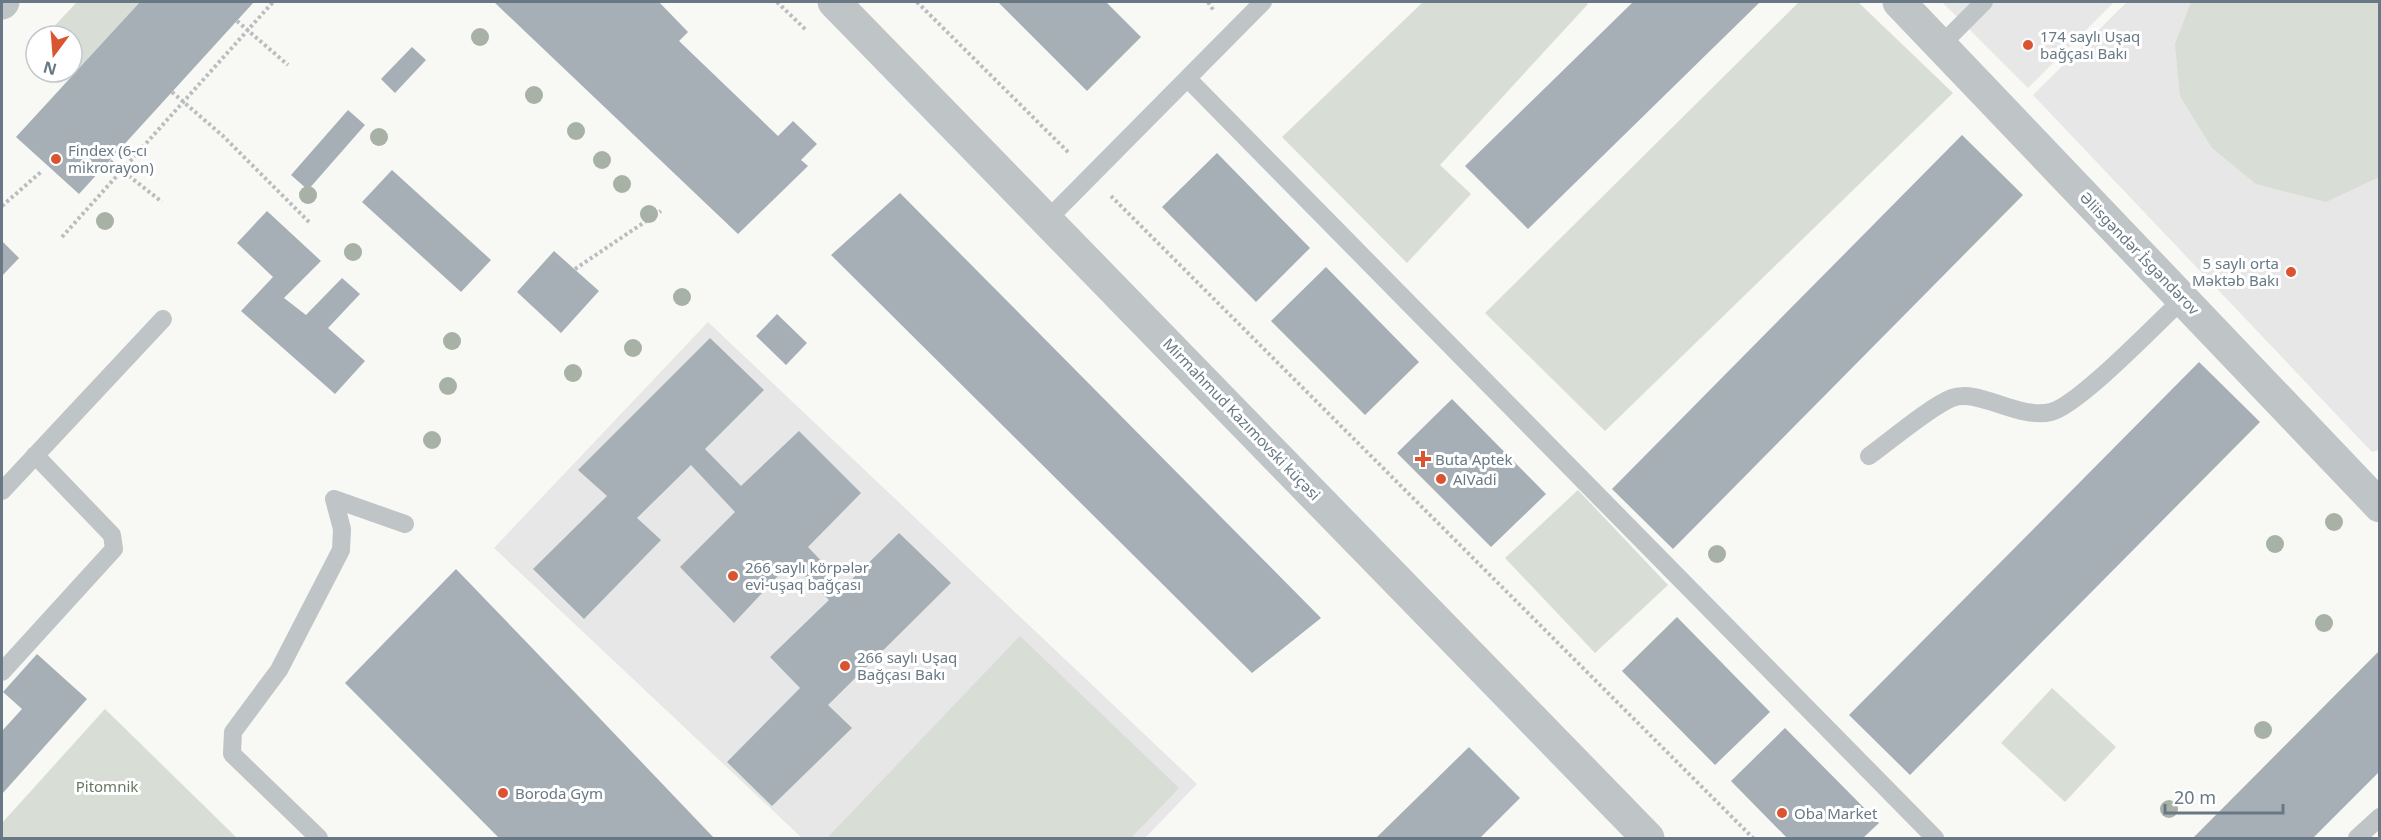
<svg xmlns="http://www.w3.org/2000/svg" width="2381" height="840" viewBox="0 0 2381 840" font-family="'Noto Sans',sans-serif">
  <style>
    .built { fill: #e6e7e6 }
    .green { fill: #d8ddd5 }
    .building { fill: #a6afb5 }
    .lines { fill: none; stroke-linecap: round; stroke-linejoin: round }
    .path { stroke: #babdbf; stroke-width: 4; stroke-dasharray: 3 3; stroke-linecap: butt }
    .service { stroke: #bfc4c7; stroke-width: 18 }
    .minor { stroke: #bfc4c7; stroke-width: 33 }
    .tertiary { stroke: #bfc4c7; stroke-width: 33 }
    .tree { fill: #a8b1a5 }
    .poi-dot { fill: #db5432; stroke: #fff; stroke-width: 2 }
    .labels { text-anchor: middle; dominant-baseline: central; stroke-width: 6; stroke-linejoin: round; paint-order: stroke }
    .poi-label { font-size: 15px; fill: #687985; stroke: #fff; text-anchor: start }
    .street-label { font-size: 15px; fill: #687985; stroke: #fff }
    .park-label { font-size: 15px; fill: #677763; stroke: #fff }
  </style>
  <rect width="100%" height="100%" fill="#f8f8f5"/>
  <!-- built -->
  <path class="built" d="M1942 2H2114L2028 88Z
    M2127 2H2379V450L2372 452 2033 95Z
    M708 322 1197 784 1145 838H802L494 548Z"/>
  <!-- green -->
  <path class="green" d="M77 2H140L74 75 70 72 72 36H45Z
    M1423 2H1585L1588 4 1440 165 1471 194 1407 263 1282 137Z
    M1799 2H1858L1953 93 1605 431 1485 313Z
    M2191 2H2379V177L2326 202 2256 184 2212 148 2180 96 2175 44Z
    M1578 490 1668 585 1595 653 1505 558Z
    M1020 636 1179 788 1131 838 828 837Z
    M2052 688 2116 747 2065 802 2001 743Z
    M105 709 237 838H2V823Z"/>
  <!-- building -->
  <path class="building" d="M140 2H254L79 194 16 137Z
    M494 2H659L688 32 679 41 778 136 793 121 817 144 801 160 808 166 738 234Z
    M998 2H1106L1141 37 1087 91Z
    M1633 2H1760L1528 229 1465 166Z
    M412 47 426 60 395 93 381 79Z
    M348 110 365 125 308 190 291 175Z
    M1962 135 2023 195 1673 549 1612 489Z
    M1217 153 1310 248 1256 302 1162 207Z
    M392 170 491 260 461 292 362 202Z
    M900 193 1321 618 1252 673 831 255Z
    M267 211 321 261 284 298 306 315 342 278 360 294 328 328 365 361 335 394 241 311 273 277 237 243Z
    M2 241 19 258 2 276Z
    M554 251 599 291 561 333 517 292Z
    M1326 267 1419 362 1365 415 1271 321Z
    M777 314 807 343 786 365 756 336Z
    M710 338 764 390 705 449 741 486 799 431 861 493 808 547 845 586 899 533 951 583 828 705 852 728 772 806 727 762 800 688 770 657 829 600 791 562 734 623 680 567 735 512 691 465 637 518 661 540 584 619 533 569 607 496 578 470Z
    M2199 362 2260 422 1910 775 1849 715Z
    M1452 399 1546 494 1491 547 1397 453Z
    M456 569 587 705 714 838H499L345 683Z
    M1677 617 1770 712 1715 765 1622 671Z
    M2380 650V771L2313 838H2193Z
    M37 654 87 699 2 794V731L22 709 3 692Z
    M1785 728 1879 823 1863 838H1787L1731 781Z
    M1469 747 1520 798 1480 838H1376Z"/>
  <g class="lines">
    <!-- path -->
    <path class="path" d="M777 2 806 30
      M917 2 1070 154
      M1208 2 1214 11
      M237 21 288 65
      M172 92 223 136 311 224
      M110 161 162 202
      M1111 196 1753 838
      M2 206 42 171
      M62 237 273 2
      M575 269 661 211"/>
    <!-- service -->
    <path class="service" d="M1941 45 1984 2
      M1188 79 1935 838
      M1048 219 1263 2
      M1869 456C1890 441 1931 406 1952 398 1979 388 2018 420 2051 412 2079 405 2158 322 2183 299
      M2 491 163 319
      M334 499 405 524
      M2 672 114 549 112 535 35 455
      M319 838 232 754 233 732 279 670 341 550 342 529 334 499
      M2357 838 2380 817"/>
    <!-- minor -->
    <path class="minor" d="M1899 2 2380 506"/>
    <!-- tertiary -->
    <path class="tertiary" d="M834 2 1648 838
      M2 3 3 2"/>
  </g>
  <!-- trees -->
  <g class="tree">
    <circle cx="480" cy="37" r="9"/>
    <circle cx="534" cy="95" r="9"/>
    <circle cx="576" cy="131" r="9"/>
    <circle cx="379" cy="137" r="9"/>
    <circle cx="602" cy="160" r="9"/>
    <circle cx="622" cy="184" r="9"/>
    <circle cx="308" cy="195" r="9"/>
    <circle cx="649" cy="214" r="9"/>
    <circle cx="105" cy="221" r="9"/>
    <circle cx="353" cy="252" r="9"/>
    <circle cx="682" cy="297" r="9"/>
    <circle cx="452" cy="341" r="9"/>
    <circle cx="633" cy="348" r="9"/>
    <circle cx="573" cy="373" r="9"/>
    <circle cx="448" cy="386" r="9"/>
    <circle cx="432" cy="440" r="9"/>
    <circle cx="2334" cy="522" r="9"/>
    <circle cx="2275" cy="544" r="9"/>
    <circle cx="1717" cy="554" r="9"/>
    <circle cx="2324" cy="623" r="9"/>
    <circle cx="2263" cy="730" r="9"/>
    <circle cx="2169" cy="809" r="9"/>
  </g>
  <!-- markers -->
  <g class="poi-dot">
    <circle cx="2028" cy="45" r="6"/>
    <circle cx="56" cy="159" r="6"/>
    <circle cx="2291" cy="272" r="6"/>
    <path d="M1420 450h6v6h6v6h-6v6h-6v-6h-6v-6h6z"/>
    <circle cx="1441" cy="479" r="6"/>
    <circle cx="733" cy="576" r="6"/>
    <circle cx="845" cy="666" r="6"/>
    <circle cx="503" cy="793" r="6"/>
    <circle cx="1782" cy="813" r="6"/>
  </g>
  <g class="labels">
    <!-- poi labels -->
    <g class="poi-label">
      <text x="2040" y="36">174 saylı Uşaq<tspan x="2040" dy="17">bağçası Bakı</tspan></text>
      <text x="68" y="150">Findex (6-cı<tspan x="68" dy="17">mikrorayon)</tspan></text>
      <text x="2279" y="263" text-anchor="end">5 saylı orta<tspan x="2279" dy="17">Məktəb Bakı</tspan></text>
      <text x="1435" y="459">Buta Aptek</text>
      <text x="1453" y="479">AlVadi</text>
      <text x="745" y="567">266 saylı körpələr<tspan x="745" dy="17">evi-uşaq bağçası</tspan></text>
      <text x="857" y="657">266 saylı Uşaq<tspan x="857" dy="17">Bağçası Bakı</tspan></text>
      <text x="515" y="793">Boroda Gym</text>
      <text x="1794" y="813">Oba Market</text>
    </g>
    <!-- street labels -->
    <g class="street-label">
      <text transform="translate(2140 253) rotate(46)">Əliisgəndər İsgəndərov</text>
      <text transform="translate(1242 419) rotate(46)">Mirmahmud Kazımovski küçəsi</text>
    </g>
    <!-- park labels -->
    <g class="park-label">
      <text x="107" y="786">Pitomnik</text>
    </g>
  </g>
  <!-- border -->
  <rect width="2381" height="840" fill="none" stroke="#687985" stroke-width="6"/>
  <!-- north arrow -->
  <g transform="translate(54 54) rotate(196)"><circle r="28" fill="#ffffff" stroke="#c3c9ce" stroke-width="1.5"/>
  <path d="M0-4.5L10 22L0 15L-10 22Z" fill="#db5432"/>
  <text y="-9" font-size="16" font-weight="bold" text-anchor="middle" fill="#687985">N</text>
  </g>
  <!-- scale -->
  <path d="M2165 804v9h118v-9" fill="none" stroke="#687985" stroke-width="3"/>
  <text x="2174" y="804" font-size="18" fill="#687985" stroke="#ffffff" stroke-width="4.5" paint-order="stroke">20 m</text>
</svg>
